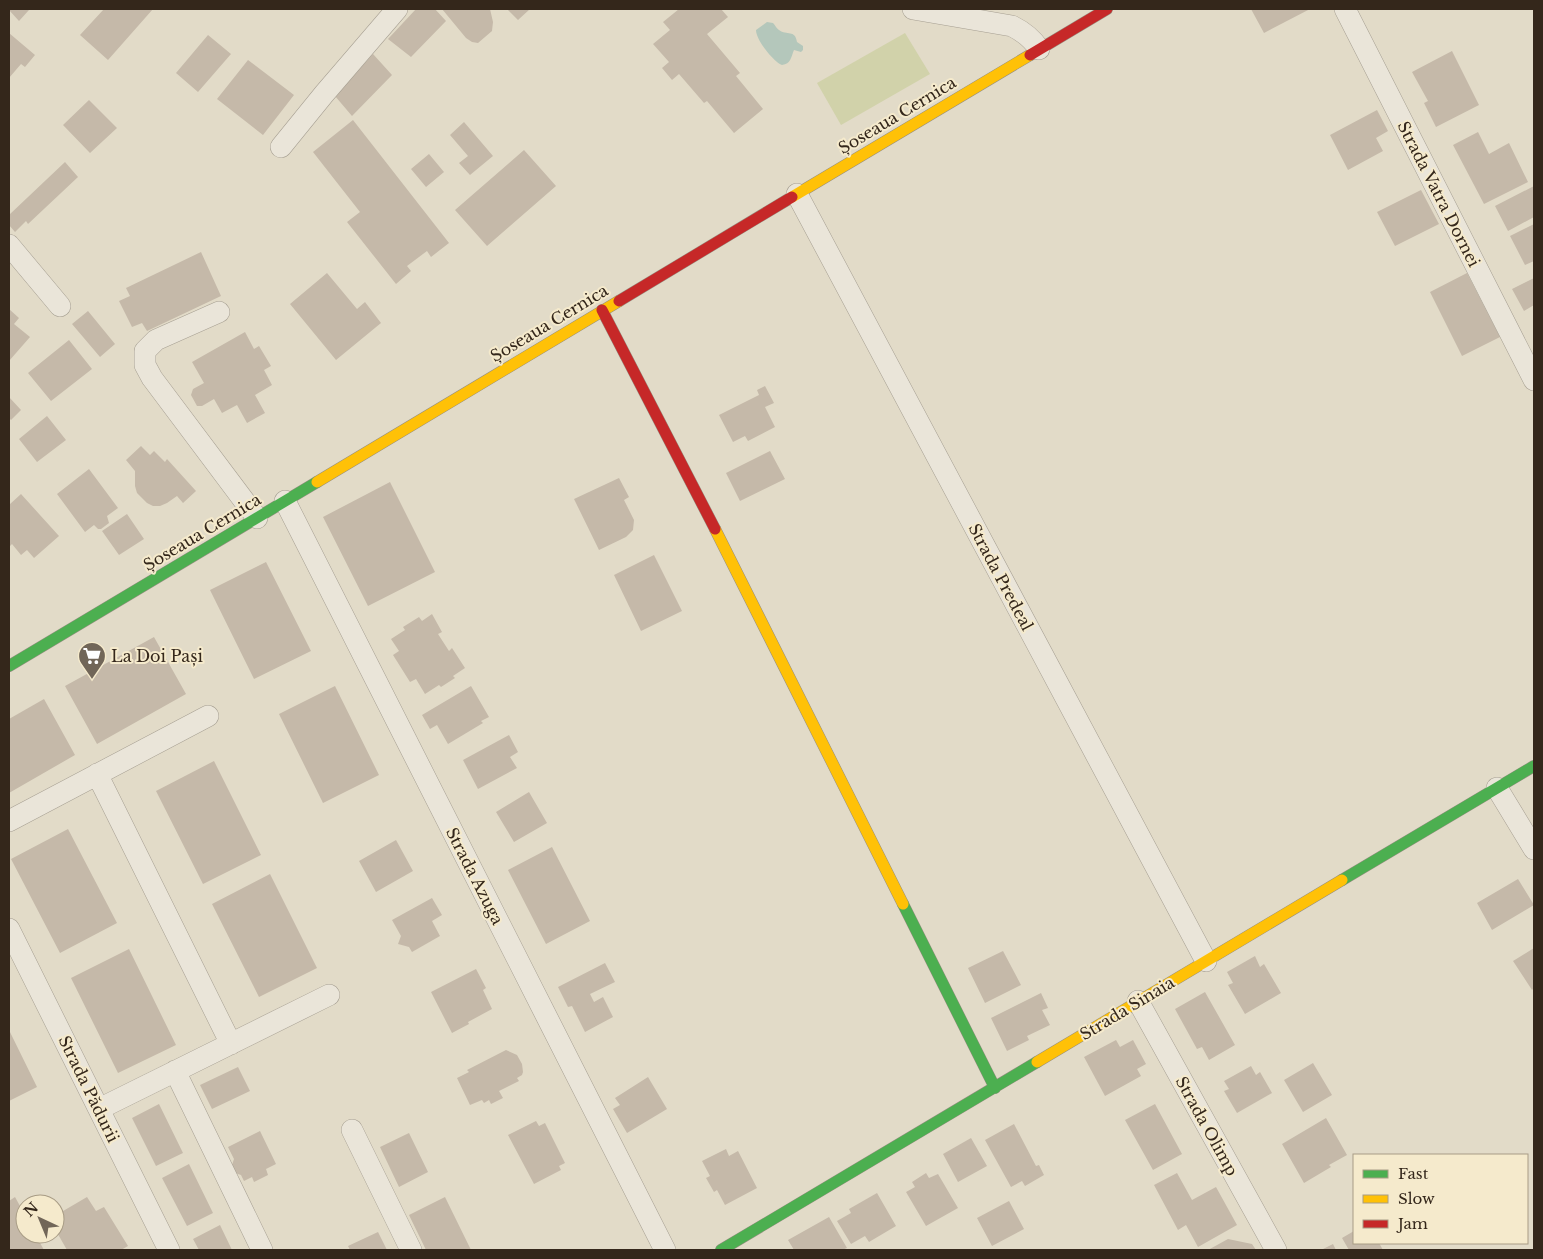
<svg xmlns="http://www.w3.org/2000/svg" width="1543" height="1259" viewBox="0 0 1543 1259" font-family="'Libre Baskerville',serif">
  <style>
    .green { fill: #d1d2aa }
    .water { fill: #b4c7bb }
    .building { fill: #c5b9a9 }
    .lines { fill: none; stroke-linecap: round; stroke-linejoin: round }
    .street-casing { stroke: #a69f92; stroke-width: 22 }
    .fast-casing { stroke: #968f82; stroke-width: 12 }
    .slow-casing { stroke: #968f82; stroke-width: 12 }
    .jam-casing { stroke: #968f82; stroke-width: 12 }
    .street { stroke: #eae5d9; stroke-width: 21 }
    .fast { stroke: #4caf50; stroke-width: 11 }
    .slow { stroke: #ffc107; stroke-width: 11 }
    .jam { stroke: #c62828; stroke-width: 11 }
    .labels { text-anchor: middle; dominant-baseline: central; stroke-width: 4; stroke-linejoin: round; paint-order: stroke }
    .street-label { font-size: 16px; fill: #34271b; stroke: #f5eacc }
    .poi-label { font-size: 16px; fill: #34271b; stroke: #f5eacc; text-anchor: start }
  </style>
  <rect width="100%" height="100%" fill="#e2dbc8"/>
  <!-- green -->
  <path class="green" d="M905 33 930 74 841 125 817 83Z"/>
  <!-- water -->
  <path class="water" d="M767 22 773 23C775 25 777 29 779 30 787 36 795 29 797 42L803 46V50L801 52 794 50C791 57 791 64 782 65 773 61 756 40 756 30Z"/>
  <!-- building -->
  <path class="building" d="M9 9H28L29 10 19 21 9 10Z
    M104 9H153L108 60 80 35Z
    M416 9H435L446 21 411 57 388 39Z
    M442 9H490L493 22 492 31 478 43 472 42 466 38Z
    M507 9H530L518 20Z
    M679 9H721L728 17 707 34 740 73 736 76 763 109 734 133 707 101 704 103 679 74 672 80 662 68 669 62 653 44 670 30 663 22Z
    M1251 9H1310L1264 33Z
    M9 33 35 55 25 67 21 64 9 78Z
    M208 35 231 54 198 92 176 73Z
    M1452 51 1479 105 1436 127 1424 103 1428 101 1412 72Z
    M373 54 392 75 352 116 335 96Z
    M248 60 294 95 263 135 217 99Z
    M89 100 117 128 90 153 63 125Z
    M1377 110 1388 131 1376 138 1383 151 1348 170 1330 135Z
    M353 120 449 243 431 257 427 251 407 266 411 271 396 284 347 222 360 212 313 152Z
    M464 122 493 156 470 175 459 163 468 156 450 135Z
    M1478 132 1489 154 1509 143 1528 182 1484 204 1453 145Z
    M524 150 556 186 487 246 455 210Z
    M429 154 444 172 426 187 411 169Z
    M65 162 78 177 28 224 26 221 15 232 9 225V215Z
    M1534 186V217L1508 231 1495 206Z
    M1421 190 1439 224 1395 246 1377 212Z
    M1534 224V261L1525 265 1510 236Z
    M201 252 221 296 147 331 142 323 132 327 119 301 130 296 126 288Z
    M327 273 357 309 365 302 381 323 336 360 290 304Z
    M1467 273 1500 337 1462 356 1430 292Z
    M1534 278V305L1524 311 1512 289Z
    M9 309 19 318 14 324 30 337 9 361Z
    M88 311 115 344 100 357 72 324Z
    M245 332 254 349 259 346 271 366 264 370 272 385 255 395 265 413 247 423 237 405 222 413 214 399 202 406H197L191 395 193 389 204 383 192 362Z
    M69 340 92 369 51 401 28 373Z
    M765 386 774 403 765 407 775 427 748 441 745 436 733 442 719 415 759 395 757 390Z
    M9 397 21 410 11 420 9 418Z
    M47 416 66 440 37 462 19 439Z
    M141 446 150 455 154 451 165 462 167 459 196 491 183 503 177 496 167 503 160 506H153L147 503 137 493 135 486V471L126 460Z
    M770 451 785 479 740 501 726 473Z
    M89 469 118 508 107 516 109 523 101 529H98L94 525 85 532 57 494Z
    M619 478 629 497 624 500 634 520 633 530 626 537 599 550 574 499Z
    M390 482 435 572 368 606 323 517Z
    M21 494 59 536 34 558 27 550 21 555 12 544 9 547V505Z
    M127 514 144 539 119 555 102 531Z
    M654 555 682 611 641 631 614 575Z
    M266 562 311 651 254 679 210 590Z
    M432 614 442 632 438 634 449 651 452 648 465 668 453 676 455 678 441 687 439 685 425 694 416 679 410 682 393 655 399 651 391 639 405 630 403 627 419 617 422 621Z
    M154 637 186 694 97 744 65 686Z
    M335 686 379 775 323 803 279 714Z
    M471 686 489 717 481 721 483 723 448 744 437 725 430 729 422 715Z
    M44 699 75 755 9 793V719Z
    M509 735 518 752 510 757 517 768 478 789 463 760Z
    M214 761 261 855 203 884 156 791Z
    M529 792 547 823 514 842 496 812Z
    M68 829 117 923 60 953 11 859Z
    M396 840 413 871 376 892 359 861Z
    M552 847 590 921 546 944 508 870Z
    M270 874 317 968 259 997 212 904Z
    M1518 879 1534 905 1492 930 1477 903Z
    M432 898 442 915 432 921 440 936 412 952 409 947 398 944 401 936 392 920Z
    M1534 948V988L1532 990 1513 961Z
    M129 949 176 1045 118 1073 71 978Z
    M1003 951 1021 985 985 1003 968 968Z
    M1255 956 1260 967 1264 964 1281 993 1245 1014 1228 985 1233 983 1227 972Z
    M605 963 615 982 590 994 594 1002 603 997 613 1017 585 1032 572 1006 568 1007 558 987Z
    M476 969 486 988 483 990 492 1009 468 1022 469 1024 452 1033 431 992Z
    M1205 992 1235 1045 1209 1060 1202 1047 1197 1049 1175 1009Z
    M1041 993 1048 1008 1042 1010 1050 1025 1027 1036 1029 1040 1007 1051 991 1018Z
    M9 1030 37 1087 9 1101Z
    M1116 1040 1120 1047 1133 1040 1146 1064 1137 1069 1141 1076 1105 1096 1084 1057Z
    M506 1050 517 1055 522 1064 523 1072 522 1075 517 1078 519 1081 499 1091 503 1098 491 1104 489 1100 484 1103 482 1100 470 1105 457 1078 469 1072 467 1070Z
    M1313 1063 1332 1095 1303 1112 1284 1080Z
    M1251 1066 1256 1075 1260 1072 1272 1093 1237 1113 1224 1091 1229 1089 1224 1081Z
    M238 1067 250 1091 212 1109 200 1085Z
    M648 1077 667 1109 627 1133 613 1109 620 1105 615 1098Z
    M159 1104 183 1153 156 1166 132 1118Z
    M1155 1104 1182 1154 1153 1170 1125 1120Z
    M1326 1118 1347 1155 1329 1165 1331 1167 1304 1183 1282 1144Z
    M536 1121 539 1126 545 1123 565 1163 559 1166 561 1170 534 1184 508 1135Z
    M1014 1124 1036 1166 1039 1165 1044 1175 1025 1186 1022 1181 1011 1187 985 1140Z
    M260 1131 276 1164 266 1169 268 1175 254 1182 252 1177 244 1181 241 1175 235 1173 232 1165 234 1159 228 1147Z
    M409 1133 428 1172 399 1187 380 1147Z
    M971 1138 987 1166 958 1182 943 1154Z
    M726 1149 729 1156 738 1151 757 1188 725 1205 717 1190 714 1192 706 1178 710 1176 702 1161Z
    M189 1164 213 1213 187 1226 162 1178Z
    M926 1173 929 1178 938 1174 958 1208 926 1226 906 1192 915 1187 912 1182Z
    M1177 1173 1192 1200 1216 1187 1237 1225 1198 1247 1186 1225 1178 1230 1154 1185Z
    M877 1193 896 1226 869 1242 865 1236 851 1244 837 1221 851 1213 849 1209Z
    M15 1197 25 1215V1234H35L44 1250H9V1201Z
    M87 1197 96 1211 104 1207 128 1246 121 1250H67L55 1229V1227L63 1223 58 1214Z
    M445 1197 471 1250H426L409 1215Z
    M1009 1201 1024 1229 992 1246 977 1218Z
    M829 1217 847 1248 842 1250H794L788 1240Z
    M220 1225 232 1250H199L193 1239Z
    M1354 1231V1243H1379L1383 1250H1349L1342 1238Z
    M378 1232 387 1250H350L348 1246Z
    M1228 1239 1252 1244 1256 1250H1208Z
    M1333 1244 1336 1250H1321Z"/>
  <g class="lines">
    <defs>
      <path id="street" d="M913 9 1012 26C1024 32 1032 38 1039 49
        M1345 9 1534 380
        M281 147 324 94 397 9
        M797 194 1206 961
        M9 245 60 306
        M219 312 156 340 145 351V365L152 378 257 518
        M285 501 665 1250
        M97 774 231 1044
        M1497 788 1534 849
        M9 821 208 716
        M9 929 169 1250
        M1138 1001 1276 1250
        M175 1071 262 1250
        M99 1109 329 995
        M352 1130 411 1250"/>
      <path id="fast" d="M9 666 317 482
        M1342 880 1534 766
        M903 904 995 1088
        M721 1250 1037 1062"/>
      <path id="slow" d="M792 197 1030 55
        M317 482 619 301
        M715 529 903 904
        M1037 1062 1342 880"/>
      <path id="jam" d="M1030 55 1107 9
        M619 301 792 197
        M602 310 715 529"/>
    </defs>
    <!-- street casing -->
    <use href="#street" class="street-casing"/>
    <!-- fast casing -->
    <use href="#fast" class="fast-casing"/>
    <!-- slow casing -->
    <use href="#slow" class="slow-casing"/>
    <!-- jam casing -->
    <use href="#jam" class="jam-casing"/>
    <!-- street -->
    <use href="#street" class="street"/>
    <!-- fast -->
    <use href="#fast" class="fast"/>
    <!-- slow -->
    <use href="#slow" class="slow"/>
    <!-- jam -->
    <use href="#jam" class="jam"/>
  </g>
  <!-- icons -->
  <defs>
    <symbol id="supermarket-pin" viewBox="-11 -11 22 30"><path d="M0 17L-7.5 6A9.5 9.5 0 1 1 7.5 6Z" fill="#716658" stroke="#f5eacc"/><path d="M-6-5.5h2.5l.6 2H6L4.5 2H-2.5L-4.4-4H-6ZM-1.5 3.2a1.3 1.3 0 1 0 .1 0ZM3 3.2a1.3 1.3 0 1 0 .1 0Z" fill="#fff"/></symbol>
  </defs>
  <g fill-rule="evenodd">
    <use href="#supermarket-pin" x="76" y="640" width="32" height="43"/>
  </g>
  <g class="labels">
    <!-- street labels -->
    <g class="street-label">
      <text transform="translate(897 115) rotate(-31)">Șoseaua Cernica</text>
      <text transform="translate(1439 194) rotate(63)">Strada Vatra Dornei</text>
      <text transform="translate(549 323) rotate(-31)">Șoseaua Cernica</text>
      <text transform="translate(202 532) rotate(-31)">Șoseaua Cernica</text>
      <text transform="translate(1001 577) rotate(62)">Strada Predeal</text>
      <text transform="translate(475 876) rotate(63)">Strada Azuga</text>
      <text transform="translate(1127 1008) rotate(-31)">Strada Sinaia</text>
      <text transform="translate(89 1089) rotate(64)">Strada Pădurii</text>
      <text transform="translate(1207 1126) rotate(61)">Strada Olimp</text>
    </g>
    <!-- poi labels -->
    <g class="poi-label">
      <text x="111" y="656">La Doi Pași</text>
    </g>
  </g>
  <!-- border -->
  <rect width="1543" height="1259" fill="none" stroke="#34271b" stroke-width="20"/>
  <!-- legend -->
  <rect x="1353" y="1154" width="175" height="90" fill="#f5eacc" stroke="#a89c85"/>
  <rect x="1363" y="1170" width="25" height="8" fill="#4caf50" stroke="#a89c85"/>
  <text x="1398" y="1179" font-size="15" fill="#34271b">Fast</text>
  <rect x="1363" y="1195" width="25" height="8" fill="#ffc107" stroke="#a89c85"/>
  <text x="1398" y="1204" font-size="15" fill="#34271b">Slow</text>
  <rect x="1363" y="1220" width="25" height="8" fill="#c62828" stroke="#a89c85"/>
  <text x="1398" y="1229" font-size="15" fill="#34271b">Jam</text>
  <!-- north arrow -->
  <g transform="translate(40 1219) rotate(316)"><circle r="24" fill="#f5eacc" stroke="#a89c85"/>
  <path d="M0-4L9 19L0 12L-9 19Z" fill="#716658"/>
  <text y="-8" font-size="14" font-weight="bold" text-anchor="middle" fill="#34271b">N</text>
  </g>
</svg>
